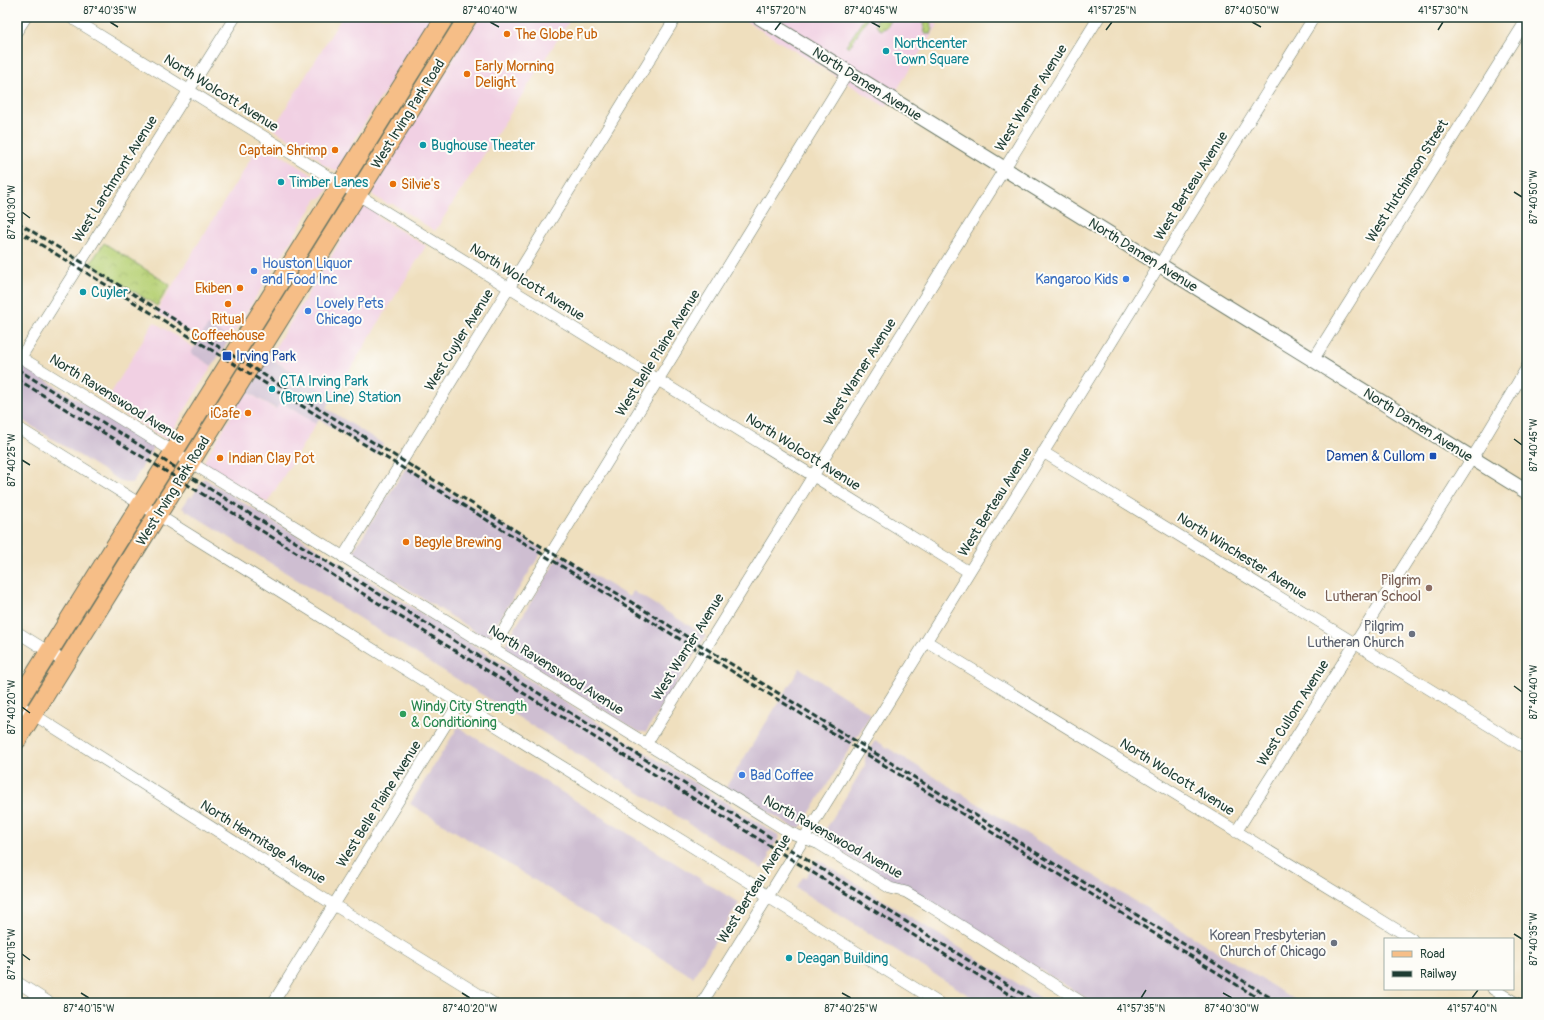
<svg xmlns="http://www.w3.org/2000/svg" width="1544" height="1020" viewBox="0 0 1544 1020" font-family="Pangolin,sans-serif">
  <style>
    .built { fill: #f1d0e3 }
    .industrial { fill: #cebed1 }
    .grass { fill: url(#grass-dots); stroke: #6b8755 }
    .park { fill: url(#park-crowns); stroke: #6b8755 }
    .lines { fill: none; stroke-linecap: round; stroke-linejoin: round }
    .minor-casing { stroke: #687664; stroke-width: 12 }
    .tertiary-casing { stroke: #687664; stroke-width: 16 }
    .primary-casing { stroke: #687664; stroke-width: 20 }
    .minor { stroke: #fff; stroke-width: 11 }
    .tertiary { stroke: #fff; stroke-width: 14 }
    .primary { stroke: #f6be87; stroke-width: 18 }
    .rail { stroke: #1f3d34; stroke-width: 3; stroke-dasharray: 6 3; stroke-linecap: butt }
    .ticks { fill: none; stroke: #1f3d34; stroke-width: 1.5 }
    .food-dot { fill: #e8710a; stroke: #fdfcf7; stroke-width: 1.5 }
    .culture-dot { fill: #0f9aa8; stroke: #fdfcf7; stroke-width: 1.5 }
    .shop-dot { fill: #3f7fe0; stroke: #fdfcf7; stroke-width: 1.5 }
    .transit-dot { fill: #1a4fb4; stroke: #fdfcf7; stroke-width: 1.5 }
    .education-dot { fill: #8d6e63; stroke: #fdfcf7; stroke-width: 1.5 }
    .worship-dot { fill: #6b7280; stroke: #fdfcf7; stroke-width: 1.5 }
    .leisure-dot { fill: #2e9e5b; stroke: #fdfcf7; stroke-width: 1.5 }
    .labels { text-anchor: middle; dominant-baseline: central; stroke-width: 4; stroke-linejoin: round; paint-order: stroke }
    .food-label { font-size: 14px; fill: #c56008; stroke: #fdfcf7; text-anchor: start }
    .culture-label { font-size: 14px; fill: #0d838f; stroke: #fdfcf7; text-anchor: start }
    .street-label { font-size: 14px; fill: #1f3d34; stroke: #fdfcf7 }
    .shop-label { font-size: 14px; fill: #366cbe; stroke: #fdfcf7; text-anchor: start }
    .transit-label { font-size: 14px; fill: #164399; stroke: #fdfcf7; text-anchor: start }
    .education-label { font-size: 14px; fill: #785e54; stroke: #fdfcf7; text-anchor: end }
    .worship-label { font-size: 14px; fill: #5b616d; stroke: #fdfcf7; text-anchor: end }
    .leisure-label { font-size: 14px; fill: #27864d; stroke: #fdfcf7; text-anchor: start }
    .neatline { fill: none; stroke: #1f3d34; stroke-width: 1.5 }
    .ticks-label { font-size: 10px; text-anchor: middle; fill: #1f3d34 }
  </style>
  <defs>
    <pattern id="grass-dots" width="8" height="8" patternUnits="userSpaceOnUse"><rect width="8" height="8" fill="#b7d176"/><path d="M2 2h.1M6 6h.1" fill="none" stroke="#9db467" stroke-width="1.8" stroke-linecap="round"/></pattern>
    <pattern id="park-crowns" width="20" height="18" patternUnits="userSpaceOnUse"><rect width="20" height="18" fill="#b7d176"/><path d="M2 6a3 3 0 1 1 6 0M12 15a3 3 0 1 1 6 0" fill="none" stroke="#9db467"/></pattern>
  </defs>
  <rect width="100%" height="100%" fill="#fdfcf7"/>
  <filter id="ink" filterUnits="userSpaceOnUse"><feTurbulence type="fractalNoise" baseFrequency=".025" numOctaves="2"/><feDisplacementMap in="SourceGraphic" scale="8" xChannelSelector="R" yChannelSelector="G"/><feConvolveMatrix kernelMatrix="1 2 1 2 8 2 1 2 1" color-interpolation-filters="sRGB"/></filter>
  <filter id="wash" filterUnits="userSpaceOnUse"><feTurbulence type="fractalNoise" baseFrequency=".012" numOctaves="4" result="noise"/><feDisplacementMap in="SourceGraphic" scale="16" xChannelSelector="R" yChannelSelector="G"/><feGaussianBlur stdDeviation="0.9" result="paint"/><feColorMatrix in="noise" values="0 0 0 0 0 0 0 0 0 0 0 0 0 0 0 0 0 1.4 0 .05"/><feComposite in="paint" operator="in"/></filter>
  <g filter="url(#wash)">
    <rect width="100%" height="100%" fill="#efdfbe"/>
    <!-- built -->
    <path class="built" d="M342 17H432L351 145 352 152 340 169 335 171 321 163 319 158 273 129Z
      M480 17H572L435 231 393 204H387L374 196 371 192 370 188 381 169 386 166Z
      M739 17H934L932 21 938 25 886 107Z
      M261 142 311 174 315 173 324 179 328 187 327 191 323 197 317 199 230 339 208 326 200 339 156 312Z
      M365 205 376 211 378 217 426 246 333 397 269 357 362 206Z
      M154 322 195 348 192 353 212 366 167 440 105 403Z
      M246 391 275 409 281 402 316 424 267 503 203 463Z"/>
    <!-- industrial -->
    <path class="industrial" d="M208 325 230 339 212 366 191 353Z
      M268 357 333 397 326 408 383 444 376 455 319 419 316 424 281 402 276 409 246 391Z
      M17 362 154 447 133 482 129 483 122 482 17 417Z
      M407 466 543 550 491 633 487 636 481 635 354 555V550Z
      M204 478 780 836 768 855 770 857 762 869 182 508 190 496 192 497Z
      M560 554 629 597 633 591 706 636 646 732H639L509 652 506 648V643Z
      M800 668 871 714 801 827 795 828 726 787Z
      M458 727 739 903 693 977 410 804Z
      M875 740 1300 1003H1094L898 882 895 886 822 841 821 837 865 765V757Z
      M817 859 1049 1003H981L796 888 803 877 805 878Z"/>
    <!-- grass -->
    <path class="grass" d="M451 17H460L404 105 399 103Z
      M865 17H868L849 48 846 46Z
      M877 17H893L887 27 881 30 876 26V20Z
      M917 17H928L933 29 931 34H925L923 23Z
      M287 281 291 283 249 354 244 350Z
      M230 372 236 375 200 432 195 429Z"/>
    <!-- park -->
    <path class="park" d="M104 243 170 285 157 306 90 264Z"/>
  </g>
  <g filter="url(#ink)">
    <g class="lines">
      <defs>
        <path id="minor" d="M70 17 969 572
          M17 31 26 17
          M17 355 789 832 819 844 890 888 906 892 928 905 1083 1003
          M21 357 235 17
          M1313 360 1527 19
          M17 427 459 703 754 885 768 897 939 1003
          M1043 452 1527 749
          M343 557 676 17
          M17 632 65 662
          M926 641 1412 939
          M492 649 848 72
          M17 704 334 905 493 1003
          M646 744 1099 17
          M1236 832 1484 439 1527 367
          M17 982 50 1003
          M1493 989 1516 1003
          M273 1003 459 703
          M702 1003 1209 185 1314 17"/>
        <path id="tertiary" d="M759 17 1527 492"/>
        <path id="primary" d="M17 703 445 17
          M17 740 468 17"/>
      </defs>
      <!-- minor casing -->
      <use href="#minor" class="minor-casing"/>
      <!-- tertiary casing -->
      <use href="#tertiary" class="tertiary-casing"/>
      <!-- primary casing -->
      <use href="#primary" class="primary-casing"/>
      <!-- minor -->
      <use href="#minor" class="minor"/>
      <!-- tertiary -->
      <use href="#tertiary" class="tertiary"/>
      <!-- primary -->
      <use href="#primary" class="primary"/>
      <!-- rail -->
      <path class="rail" d="M17 222 1279 1003
        M17 230 871 757 1266 1003
        M17 369 1037 1003
        M17 379 1023 1003"/>
    </g>
  </g>
  <!-- ticks -->
  <path class="ticks" d="M110 22 118 27M490 22 499 27M871 22 880 27M1252 22 1261 27M775 30 781 22M1106 30 1112 22M1438 30 1443 22M1514 192 1522 197M22 212 30 218M1514 439 1522 445M22 460 30 465M1514 686 1522 692M22 707 30 713M1514 934 1522 939M22 954 30 960M81 993 89 998M462 993 470 998M842 993 851 998M1223 993 1232 998M1141 998 1146 990M1472 998 1478 990"/>
  <!-- markers -->
  <g class="food-dot">
    <circle cx="507" cy="34" r="4"/>
    <circle cx="467" cy="74" r="4"/>
    <circle cx="335" cy="150" r="4"/>
    <circle cx="393" cy="184" r="4"/>
    <circle cx="240" cy="288" r="4"/>
    <circle cx="228" cy="304" r="4"/>
    <circle cx="248" cy="413" r="4"/>
    <circle cx="220" cy="458" r="4"/>
    <circle cx="406" cy="542" r="4"/>
  </g>
  <g class="culture-dot">
    <circle cx="886" cy="51" r="4"/>
    <circle cx="423" cy="145" r="4"/>
    <circle cx="281" cy="182" r="4"/>
    <circle cx="83" cy="292" r="4"/>
    <circle cx="272" cy="389" r="4"/>
    <circle cx="789" cy="958" r="4"/>
  </g>
  <g class="shop-dot">
    <circle cx="254" cy="271" r="4"/>
    <circle cx="1126" cy="279" r="4"/>
    <circle cx="308" cy="311" r="4"/>
    <circle cx="742" cy="775" r="4"/>
  </g>
  <g class="transit-dot">
    <rect x="222" y="351" width="10" height="10" rx="2"/>
    <rect x="1429" y="452" width="8" height="8" rx="2"/>
  </g>
  <circle class="education-dot" cx="1429" cy="588" r="4"/>
  <g class="worship-dot">
    <circle cx="1412" cy="634" r="4"/>
    <circle cx="1334" cy="943" r="4"/>
  </g>
  <circle class="leisure-dot" cx="403" cy="714" r="4"/>
  <g class="labels">
    <!-- food labels -->
    <g class="food-label">
      <text x="515" y="34">The Globe Pub</text>
      <text x="475" y="66">Early Morning<tspan x="475" dy="16">Delight</tspan></text>
      <text x="327" y="150" text-anchor="end">Captain Shrimp</text>
      <text x="401" y="184">Silvie's</text>
      <text x="232" y="288" text-anchor="end">Ekiben</text>
      <text x="228" y="319" text-anchor="middle">Ritual<tspan x="228" dy="16">Coffeehouse</tspan></text>
      <text x="240" y="413" text-anchor="end">iCafe</text>
      <text x="228" y="458">Indian Clay Pot</text>
      <text x="414" y="542">Begyle Brewing</text>
    </g>
    <!-- culture labels -->
    <g class="culture-label">
      <text x="894" y="43">Northcenter<tspan x="894" dy="16">Town Square</tspan></text>
      <text x="431" y="145">Bughouse Theater</text>
      <text x="289" y="182">Timber Lanes</text>
      <text x="91" y="292">Cuyler</text>
      <text x="280" y="381">CTA Irving Park<tspan x="280" dy="16">(Brown Line) Station</tspan></text>
      <text x="797" y="958">Deagan Building</text>
    </g>
    <!-- street labels -->
    <g class="street-label">
      <text transform="translate(867 84) rotate(32)">North Damen Avenue</text>
      <text transform="translate(221 93) rotate(32)">North Wolcott Avenue</text>
      <text transform="translate(1031 98) rotate(-58)">West Warner Avenue</text>
      <text transform="translate(408 114) rotate(-58)">West Irving Park Road</text>
      <text transform="translate(115 179) rotate(-58)">West Larchmont Avenue</text>
      <text transform="translate(1407 181) rotate(-58)">West Hutchinson Street</text>
      <text transform="translate(1191 186) rotate(-58)">West Berteau Avenue</text>
      <text transform="translate(1143 255) rotate(32)">North Damen Avenue</text>
      <text transform="translate(527 282) rotate(32)">North Wolcott Avenue</text>
      <text transform="translate(459 340) rotate(-58)">West Cuyler Avenue</text>
      <text transform="translate(658 353) rotate(-58)">West Belle Plaine Avenue</text>
      <text transform="translate(860 372) rotate(-58)">West Warner Avenue</text>
      <text transform="translate(117 399) rotate(32)">North Ravenswood Avenue</text>
      <text transform="translate(1418 425) rotate(32)">North Damen Avenue</text>
      <text transform="translate(803 452) rotate(32)">North Wolcott Avenue</text>
      <text transform="translate(173 491) rotate(-58)">West Irving Park Road</text>
      <text transform="translate(995 502) rotate(-58)">West Berteau Avenue</text>
      <text transform="translate(1242 556) rotate(32)">North Winchester Avenue</text>
      <text transform="translate(688 647) rotate(-58)">West Warner Avenue</text>
      <text transform="translate(556 670) rotate(32)">North Ravenswood Avenue</text>
      <text transform="translate(1293 713) rotate(-58)">West Cullom Avenue</text>
      <text transform="translate(1177 777) rotate(32)">North Wolcott Avenue</text>
      <text transform="translate(379 804) rotate(-58)">West Belle Plaine Avenue</text>
      <text transform="translate(833 837) rotate(29)">North Ravenswood Avenue</text>
      <text transform="translate(263 842) rotate(32)">North Hermitage Avenue</text>
      <text transform="translate(754 889) rotate(-58)">West Berteau Avenue</text>
    </g>
    <!-- shop labels -->
    <g class="shop-label">
      <text x="262" y="263">Houston Liquor<tspan x="262" dy="16">and Food Inc</tspan></text>
      <text x="1118" y="279" text-anchor="end">Kangaroo Kids</text>
      <text x="316" y="303">Lovely Pets<tspan x="316" dy="16">Chicago</tspan></text>
      <text x="750" y="775">Bad Coffee</text>
    </g>
    <!-- transit labels -->
    <g class="transit-label">
      <text x="236" y="356">Irving Park</text>
      <text x="1425" y="456" text-anchor="end">Damen &amp; Cullom</text>
    </g>
    <!-- education labels -->
    <g class="education-label">
      <text x="1421" y="580">Pilgrim<tspan x="1421" dy="16">Lutheran School</tspan></text>
    </g>
    <!-- worship labels -->
    <g class="worship-label">
      <text x="1404" y="626">Pilgrim<tspan x="1404" dy="16">Lutheran Church</tspan></text>
      <text x="1326" y="935">Korean Presbyterian<tspan x="1326" dy="16">Church of Chicago</tspan></text>
    </g>
    <!-- leisure labels -->
    <g class="leisure-label">
      <text x="411" y="706">Windy City Strength<tspan x="411" dy="16">&amp; Conditioning</tspan></text>
    </g>
  </g>
  <!-- margin -->
  <rect width="1544" height="1020" fill="none" stroke="#fdfcf7" stroke-width="44"/>
  <!-- legend -->
  <rect x="1384" y="938" width="130" height="52" fill="#fdfcf7" stroke="#a4b0a9"/>
  <rect x="1392" y="951" width="20" height="6" fill="#f6be87" stroke="#a4b0a9"/>
  <text x="1420" y="958" font-size="12" fill="#1f3d34">Road</text>
  <rect x="1392" y="971" width="20" height="6" fill="#1f3d34" stroke="#a4b0a9"/>
  <text x="1420" y="978" font-size="12" fill="#1f3d34">Railway</text>
  <rect x="22" y="22" width="1500" height="976" class="neatline"/>
  <g class="ticks-label">
    <text x="110" y="14">87°40'35"W</text>
    <text x="490" y="14">87°40'40"W</text>
    <text x="781" y="14">41°57'20"N</text>
    <text x="871" y="14">87°40'45"W</text>
    <text x="1112" y="14">41°57'25"N</text>
    <text x="1252" y="14">87°40'50"W</text>
    <text x="1443" y="14">41°57'30"N</text>
    <text transform="translate(1533 197) rotate(-90)" y="4">87°40'50"W</text>
    <text transform="translate(11 212) rotate(-90)" y="4">87°40'30"W</text>
    <text transform="translate(1533 445) rotate(-90)" y="4">87°40'45"W</text>
    <text transform="translate(11 460) rotate(-90)" y="4">87°40'25"W</text>
    <text transform="translate(1533 692) rotate(-90)" y="4">87°40'40"W</text>
    <text transform="translate(11 707) rotate(-90)" y="4">87°40'20"W</text>
    <text transform="translate(1533 939) rotate(-90)" y="4">87°40'35"W</text>
    <text transform="translate(11 954) rotate(-90)" y="4">87°40'15"W</text>
    <text x="89" y="1012">87°40'15"W</text>
    <text x="470" y="1012">87°40'20"W</text>
    <text x="851" y="1012">87°40'25"W</text>
    <text x="1141" y="1012">41°57'35"N</text>
    <text x="1232" y="1012">87°40'30"W</text>
    <text x="1472" y="1012">41°57'40"N</text>
  </g>
</svg>
